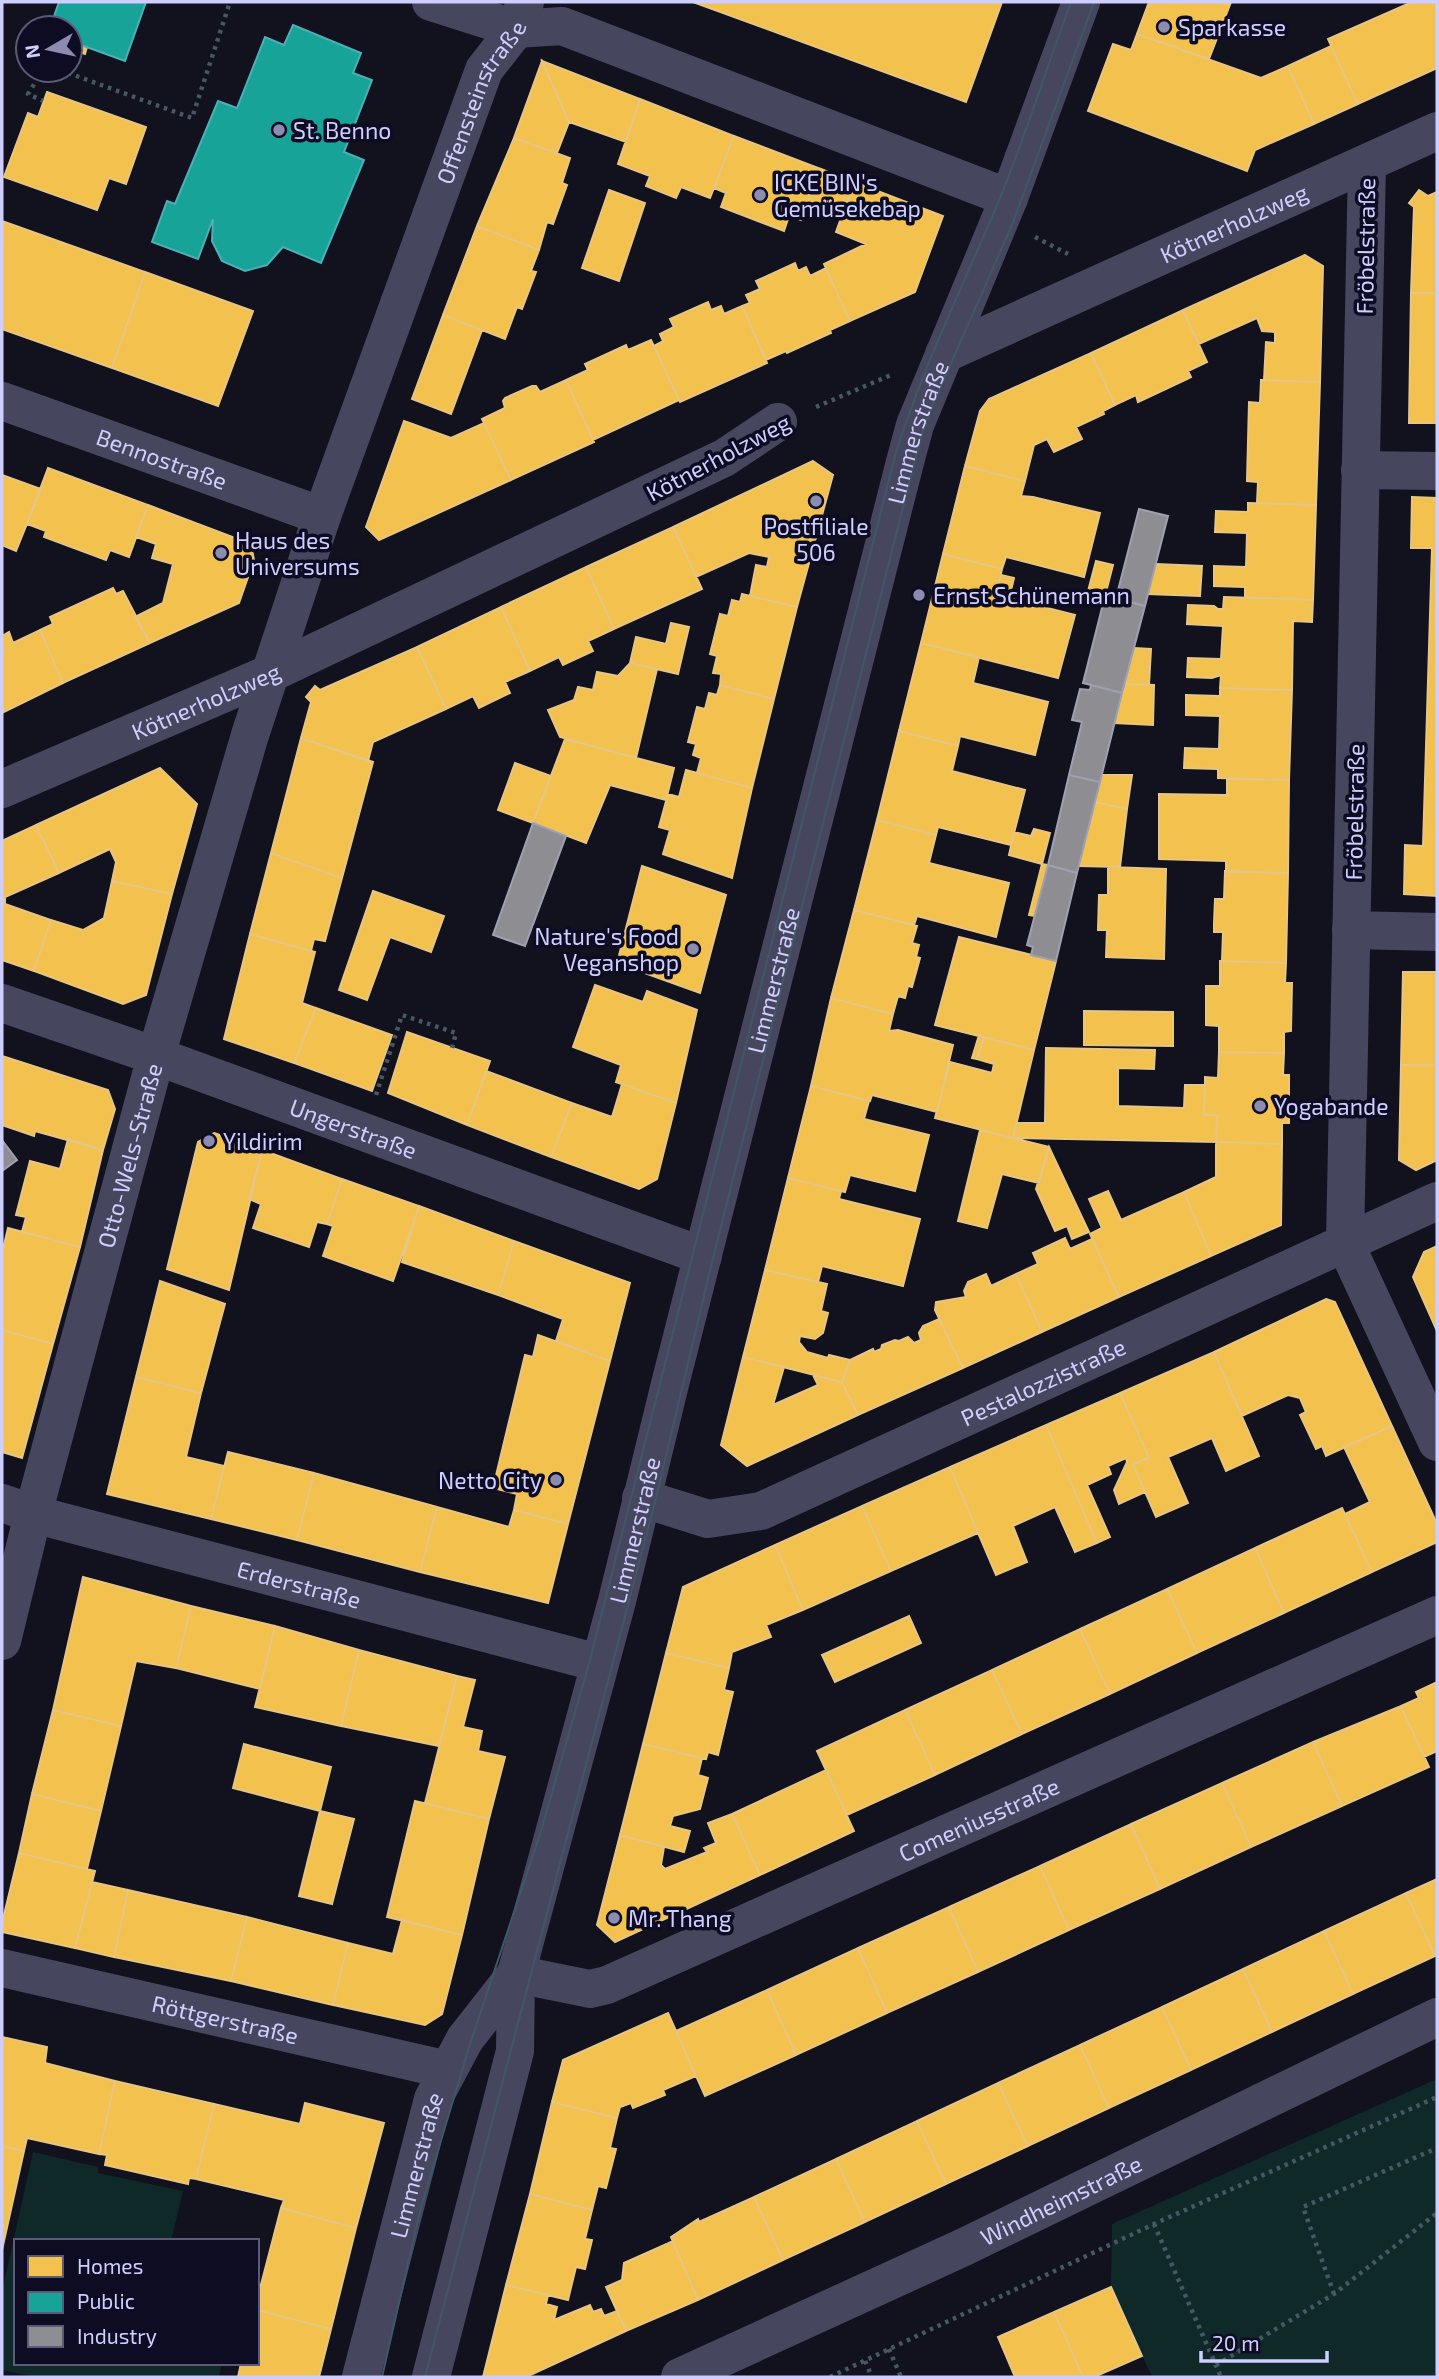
<svg xmlns="http://www.w3.org/2000/svg" width="1439" height="2379" viewBox="0 0 1439 2379" font-family="'Exo 2',sans-serif">
  <style>
    .green { fill: #0f2928 }
    .homes { fill: #f2c14e; stroke: #e7c583; stroke-width: 2 }
    .public { fill: #17a398; stroke: #4eb0b7; stroke-width: 2 }
    .industry { fill: #8d8d92; stroke: #a0a0b3; stroke-width: 2 }
    .lines { fill: none; stroke-linecap: round; stroke-linejoin: round }
    .path { stroke: #465864; stroke-width: 4.5; stroke-dasharray: 3.5 5; stroke-linecap: butt }
    .minor { stroke: #46475f; stroke-width: 38 }
    .tram { stroke: #3e5867; stroke-width: 2 }
    .poi-dot { fill: #8c8cb0; stroke: #0e0c23; stroke-width: 2.5 }
    .labels { text-anchor: middle; dominant-baseline: central; stroke-width: 7; stroke-linejoin: round; paint-order: stroke }
    .poi-label { font-size: 23px; fill: #ceceff; stroke: #0e0c23; text-anchor: start }
    .street-label { font-size: 23px; fill: #ceceff; stroke: #0e0c23 }
  </style>
  <rect width="100%" height="100%" fill="#12111e"/>
  <!-- green -->
  <path class="green" d="M1437 2079V2377H1152L1111 2287 1112 2224Z
    M33 2152 98 2167V2173L183 2191 171 2241H16V2363H222L219 2377H35L2 2370V2292Z"/>
  <!-- homes -->
  <path class="homes" d="M693 2H1002L966 102Z
    M1149 2H1231L1209 59 1137 34Z
    M1412 2H1437V68L1358 104 1328 39Z
    M1137 34 1261 78 1288 66 1314 124 1255 150 1247 171 1088 111 1113 44 1131 50Z
    M70 41 87 47 85 54 70 49Z
    M1331 46 1358 104 1314 124 1288 66Z
    M542 61 640 99 626 142 569 122Z
    M542 61 569 122 557 153 514 138Z
    M47 92 146 127 126 184 109 178 97 210 4 177 28 113 38 117Z
    M640 99 734 136 710 198 681 187 676 198 646 186 650 176 618 164Z
    M734 136 821 169 801 220 789 216 784 231 721 207 726 193 714 188Z
    M514 138 570 158 562 183 567 185 553 224 547 222 539 250 477 226Z
    M821 169 854 182 842 214 808 202Z
    M854 182 943 216 915 292 850 321 824 264 866 244 836 232Z
    M609 190 645 203 619 281 582 268Z
    M1419 190 1428 196 1437 192V293H1411L1414 207 1409 203Z
    M2 221 145 272 112 368 2 329Z
    M477 226 539 250 531 271 536 272 522 309 517 307 505 339 443 315Z
    M1305 255 1323 266 1320 382 1264 380 1266 342 1275 343V332L1262 331 1257 318 1199 344 1183 310Z
    M795 263 798 271 806 267 810 276 826 268 850 321 830 330 831 333 787 353 786 351 766 360 742 306 750 303 746 295 760 289 756 281Z
    M145 272 253 311 218 406 112 368Z
    M1411 293H1437V423H1409Z
    M708 302 711 310 721 306 724 314 742 306 767 363 680 402 654 346 663 341 660 334 674 327 670 319Z
    M1183 310 1207 362 1188 371 1191 377 1187 379 1138 402 1136 395 1115 405 1091 353Z
    M443 315 482 330 451 414 412 399Z
    M651 340 679 400 593 440 566 380 588 370 585 364 626 345 628 350Z
    M1091 353 1115 405 1103 411 1104 414 1076 427 1082 439 1054 452 1047 439 1034 445 1025 481 965 466 980 411 989 399Z
    M566 380 594 442 511 480 482 419 505 408 503 401 505 398 532 386H536L540 392Z
    M1261 380 1320 382 1316 505 1257 503 1258 482 1247 481 1249 402 1260 403Z
    M404 421 451 438 484 423 511 480 379 540 366 527Z
    M813 461 833 475 797 607 750 596 756 565 767 567 769 557 749 553 696 577 673 527Z
    M965 466 1025 481 1021 496 1033 497 1100 513 1084 577 1006 557 1002 569 943 554Z
    M48 468 148 505 129 557 110 550 106 560 44 537 46 531 27 524Z
    M2 475 41 489 16 551 2 545Z
    M1412 497 1437 498V896L1404 894 1405 845 1423 846 1432 548H1411Z
    M1248 503 1316 505 1313 600 1245 597V587L1214 586V566L1246 567 1247 533 1215 532 1216 511 1248 512Z
    M148 505 251 544 254 560 239 603 150 643 135 617 163 603 173 564 152 558 156 544 136 537Z
    M673 527 702 589 614 629 586 567Z
    M943 554 1002 569 996 595 1075 615 1058 678 921 643Z
    M1096 561 1113 565 1105 596 1088 591Z
    M1156 564 1202 566 1200 596 1148 594Z
    M586 567 614 629 588 641 593 651 563 665 559 657 530 671 501 607Z
    M1001 575 1014 578 1009 599 996 595Z
    M113 588 116 594 123 591 150 643 63 683 40 630 53 624 50 617Z
    M742 594 797 607 774 699 720 685 721 674 713 673 717 656 710 654 720 614 728 616 732 600 740 602Z
    M1224 597 1313 600 1312 622 1293 621 1292 690 1220 688 1221 675 1212 678 1187 677 1188 658 1221 659 1223 626 1187 624 1188 605 1214 606 1218 609H1223Z
    M501 607 530 671 505 682 510 693 479 708 473 696 446 709 417 647Z
    M671 623 689 627 678 674 630 663 636 637 666 644Z
    M40 630 63 683 2 713V636L9 632 13 643Z
    M921 643 979 657 973 683 1048 702 1035 755 960 736 958 746 899 731Z
    M417 647 446 709 373 742 368 761 301 738 311 702 306 697 315 686 320 690Z
    M1134 648 1151 649 1149 685 1125 684Z
    M630 663 657 669 636 758 560 737 548 710 574 700 578 687 593 690 597 672 618 676Z
    M1125 684 1154 685 1153 725 1115 723Z
    M720 685 774 699 752 788 697 773 701 758 693 755 696 744 688 742 697 707 705 709 709 693 717 695Z
    M1220 688 1292 690 1289 780 1218 778V769L1184 768 1185 748 1219 749 1220 716 1186 715V695L1220 696Z
    M899 731 958 746 952 771 1025 790 1011 845 938 827 936 835 877 820Z
    M301 738 373 762 342 878 271 853Z
    M565 739 674 768 666 800 610 785 586 843 533 823Z
    M515 763 551 776 533 823 498 810Z
    M160 768 197 804 172 894 112 881 116 862 110 849 59 873 36 825Z
    M686 770 752 788 732 878 663 854 670 830 659 827 668 794 679 797Z
    M1102 775H1132L1127 809 1095 802Z
    M1227 779 1289 780 1288 873 1226 872V861L1159 859V794L1227 795Z
    M1095 802 1127 809 1120 867 1079 866Z
    M877 820 936 835 929 863 1009 883 996 937 917 916 914 925 854 910Z
    M36 825 59 873 5 897V904L51 920 34 971 2 960V841Z
    M1034 829 1050 833 1042 864 1009 855 1014 832 1031 836Z
    M271 853 342 878 325 941 314 939 311 951 250 934Z
    M1042 864 1048 865 1035 916 1029 915Z
    M642 866 726 895 700 993 617 963Z
    M1108 867 1166 869 1164 959 1106 957 1107 930H1098L1099 895H1108Z
    M1225 871 1288 873 1286 963 1222 961 1223 932H1214V923L1215 899H1224Z
    M112 881 172 894 146 995 123 1004 34 971 51 920 83 930 104 918Z
    M373 891 444 916 431 952 390 937 367 1000 339 990Z
    M854 910 917 926 912 943 919 945 916 957 920 958 912 987 908 986 905 998 898 996 893 1014 831 998Z
    M250 934 315 952 302 1003 316 1008 294 1063 224 1039Z
    M959 937 1056 961 1034 1050 935 1025Z
    M1220 961 1286 963 1285 983H1292L1291 1031 1284 1032V1053L1219 1052V1026L1206 1025V986H1220Z
    M1403 972H1437V1065H1401Z
    M595 985 643 1002 647 991 697 1010 676 1103 616 1082 621 1065 573 1047Z
    M831 998 893 1014 889 1031 898 1030 953 1045 937 1112 872 1095 870 1101 811 1086Z
    M316 1008 392 1035 372 1091 294 1063Z
    M1084 1011 1173 1012V1046L1084 1045Z
    M407 1032 490 1061 467 1125 388 1093Z
    M979 1035 984 1037 977 1059 972 1058Z
    M984 1037 1034 1050 1013 1138 935 1118 950 1062 992 1073 994 1064 977 1059Z
    M1046 1048 1155 1050 1154 1069 1118 1068V1106L1184 1108 1185 1085H1205L1204 1115H1217L1216 1142 1013 1138 1016 1123H1045Z
    M1219 1052 1284 1053 1283 1075H1289V1123H1282V1144L1216 1142 1217 1115H1204L1205 1085V1077L1218 1078Z
    M2 1056 108 1090 115 1109 103 1150 35 1131 34 1136 2 1125Z
    M1401 1065H1437V1160L1416 1170 1399 1160Z
    M486 1071 572 1103 551 1157 467 1125Z
    M622 1084 676 1103 657 1179 639 1189 551 1157 572 1103 612 1117Z
    M811 1086 869 1101 864 1119 929 1135 915 1191 850 1175 845 1192 788 1178Z
    M980 1130 1049 1147 1039 1183 1002 1174 987 1228 958 1221Z
    M214 1133 262 1150 229 1290 167 1269 198 1142Z
    M68 1139 103 1150 80 1247 22 1232 26 1217 16 1215 30 1161 60 1169Z
    M1216 1142 1282 1144 1281 1225 1211 1256 1184 1192 1216 1177Z
    M1049 1147 1089 1232 1072 1239 1067 1226 1055 1231 1036 1189Z
    M262 1150 342 1179 327 1224 317 1222 309 1247 253 1228 261 1204 249 1199Z
    M788 1178 841 1191 839 1199 920 1219 903 1286 822 1266 818 1282 765 1270Z
    M342 1179 419 1206 393 1281 323 1256 333 1226 327 1224Z
    M1108 1191 1121 1220 1184 1192 1211 1256 1119 1297 1090 1234 1102 1228 1089 1199Z
    M419 1206 514 1241 498 1295 402 1262Z
    M8 1228 80 1247 53 1344 2 1330V1253Z
    M1065 1238 1070 1249 1092 1239 1119 1297 1042 1332 1016 1274 1038 1264 1033 1253Z
    M514 1241 630 1283 610 1361 556 1341 563 1319 498 1295Z
    M1437 1246V1331L1413 1277 1424 1252Z
    M765 1270 827 1284 821 1311 828 1313 823 1333 815 1339 800 1336 799 1342 807 1352 828 1358 829 1355 850 1360 842 1382 743 1357Z
    M986 1274 991 1286 1016 1274 1042 1332 963 1368 935 1310 936 1302 966 1297 964 1291 968 1282Z
    M160 1281 225 1304 201 1393 136 1377Z
    M1326 1299 1335 1302 1392 1426 1326 1456 1322 1446 1316 1449 1300 1415 1306 1412 1300 1398 1288 1395 1242 1416 1214 1352Z
    M939 1319 963 1368 858 1415 842 1382 850 1360 873 1349 874 1352 881 1349 882 1345 895 1340 899 1341 908 1337 914 1343 921 1340 919 1333 923 1326Z
    M2 1330 53 1344 22 1458 2 1452Z
    M538 1335 610 1361 568 1524 514 1510 517 1494 493 1488 525 1355 533 1357Z
    M1214 1352 1259 1456 1226 1471 1212 1438 1168 1457 1188 1503 1156 1517 1133 1464 1149 1458 1120 1393Z
    M743 1357 784 1367 773 1405 818 1385 813 1375 842 1382 858 1415 747 1466 721 1445Z
    M136 1377 201 1393 186 1457 224 1466 211 1519 107 1494Z
    M1120 1393 1149 1458 1133 1464 1145 1492 1119 1504 1114 1490 1127 1462 1126 1458 1108 1466 1111 1474 1087 1485 1110 1537 1097 1543 1046 1425Z
    M1046 1425 1097 1543 1075 1552 1055 1507 1013 1526 1027 1562 996 1575 950 1467Z
    M1392 1426 1437 1524V1542L1372 1572 1345 1514 1370 1502 1344 1447Z
    M228 1452 314 1473 297 1540 211 1519Z
    M950 1467 978 1533 891 1571 862 1506Z
    M314 1473 437 1507 420 1572 297 1540Z
    M862 1506 891 1571 803 1610 775 1545Z
    M437 1507 509 1527 514 1510 568 1524 548 1603 420 1572Z
    M1342 1508 1372 1572 1284 1613 1255 1548Z
    M775 1545 803 1610 766 1625 771 1637 732 1652 729 1668 666 1653 683 1587Z
    M1255 1548 1284 1613 1197 1653 1167 1589Z
    M83 1577 191 1606 176 1668 136 1661 121 1726 53 1710Z
    M1167 1589 1197 1653 1110 1694 1080 1629Z
    M191 1606 275 1626 260 1689 176 1668Z
    M909 1616 921 1643 835 1682 822 1655Z
    M275 1626 359 1650 341 1726 255 1707Z
    M1080 1629 1110 1694 1022 1734 992 1670Z
    M359 1650 457 1676 439 1746 341 1726Z
    M666 1653 729 1668 724 1690 733 1692 718 1755 708 1752 706 1759 643 1744Z
    M992 1670 1022 1734 935 1775 905 1710Z
    M457 1676 475 1680 463 1727 482 1731 478 1751 505 1757 489 1819 425 1803Z
    M1437 1682V1751L1424 1757 1401 1706 1419 1698 1416 1692Z
    M1401 1706 1429 1767 1342 1806 1313 1742Z
    M53 1710 121 1726 101 1811 32 1794Z
    M905 1710 935 1775 847 1815 817 1751Z
    M1313 1742 1342 1806 1251 1847 1222 1783Z
    M244 1744 331 1767 320 1811 233 1788Z
    M643 1744 702 1758 698 1775 708 1778 700 1809 673 1816 670 1826 690 1831 684 1852 620 1835Z
    M826 1770 854 1831 760 1875 732 1814Z
    M1222 1783 1251 1847 1160 1889 1131 1824Z
    M32 1794 101 1811 87 1869 19 1853Z
    M415 1801 489 1819 462 1935 387 1917Z
    M320 1811 354 1819 332 1904 299 1896Z
    M732 1814 760 1875 615 1942 597 1925 620 1835 664 1847 661 1865 665 1869 707 1852 704 1848 716 1843 708 1823Z
    M1131 1824 1160 1889 1069 1930 1040 1866Z
    M19 1853 95 1871 75 1948 2 1932V1923Z
    M1040 1866 1069 1930 978 1972 949 1907Z
    M1437 1879V1955L1435 1956 1406 1893Z
    M92 1882 128 1890 114 1957 75 1948Z
    M128 1890 247 1917 231 1981 114 1957Z
    M1406 1893 1435 1956 1353 1994 1324 1931Z
    M949 1907 978 1972 887 2013 858 1948Z
    M247 1917 348 1943 333 2005 231 1981Z
    M402 1920 462 1935 442 2014 425 2025 333 2005 348 1943 393 1954Z
    M1324 1931 1353 1994 1272 2032 1243 1969Z
    M858 1948 887 2013 796 2055 767 1990Z
    M1243 1969 1272 2032 1191 2070 1162 2007Z
    M767 1990 796 2055 705 2096 676 2031Z
    M1162 2007 1191 2070 1109 2108 1080 2045Z
    M668 2013 696 2076 663 2090 665 2095 633 2108 631 2103 620 2107 617 2118 552 2102 563 2060Z
    M2 2037 47 2047 45 2063 115 2081 99 2154 27 2138 24 2151 2 2146Z
    M1080 2045 1109 2108 1028 2146 998 2083Z
    M115 2081 214 2104 196 2179 189 2178 188 2184 105 2165 107 2155 99 2154Z
    M998 2083 1028 2146 946 2184 917 2121Z
    M552 2102 617 2118 610 2148 616 2149 606 2188 598 2186 592 2210 530 2194Z
    M305 2103 384 2123 356 2228 281 2208 284 2200 196 2179 214 2104 300 2124Z
    M917 2121 946 2184 865 2222 836 2159Z
    M2 2146 24 2151 2 2250Z
    M836 2159 865 2222 783 2260 754 2197Z
    M530 2194 592 2210 585 2239 592 2240 585 2269 576 2267 568 2300 506 2285Z
    M754 2197 783 2260 698 2300 671 2237 698 2219 699 2222Z
    M281 2208 356 2228 331 2329 257 2310V2300Z
    M673 2241 698 2300 626 2331 606 2287 622 2280 624 2263Z
    M506 2285 548 2295 546 2304 557 2307 554 2320 590 2305 593 2312 601 2309 604 2316 617 2311 626 2331 526 2377H483Z
    M1111 2287 1142 2356 1094 2377H1083L1054 2312Z
    M257 2310 331 2329 319 2377H238L241 2363H257Z
    M1054 2312 1083 2377H1015L998 2337Z"/>
  <!-- public -->
  <path class="public" d="M59 2H146L125 61 70 41V28H50Z
    M293 25 361 53 353 73 372 80 344 152 364 160 321 263 283 247 267 265 245 271 222 261 212 241 213 219 198 259 152 242 167 201 175 204 218 101 237 108 265 37 284 45Z"/>
  <!-- industry -->
  <path class="industry" d="M1139 509 1168 516 1145 606 1116 598Z
    M1105 596 1145 606 1122 693 1083 683Z
    M1091 685 1122 693 1100 782 1069 775 1082 722 1072 720 1080 689 1090 690Z
    M1069 775 1100 782 1077 873 1048 865Z
    M533 823 566 836 525 946 493 935Z
    M1048 865 1077 873 1056 961 1031 955 1033 947 1027 945Z
    M2 1140 17 1160 2 1171Z"/>
  <g class="lines">
    <!-- path -->
    <path class="path" d="M70 49 78 44
      M43 70 28 94 43 101
      M60 70 192 118 230 2
      M1035 237 1068 254
      M816 407 891 375
      M376 1095 402 1015 456 1033 452 1048
      M1154 2224 1221 2377
      M1334 2294 1303 2207 1437 2148
      M889 2349 901 2377
      M865 2361 872 2377
      M1216 2365 1334 2294 1437 2213
      M830 2377 1154 2224 1437 2097"/>
    <!-- minor -->
    <g class="minor">
      <path d="M431 2 516 29 562 26 1009 198"/>
      <path d="M1367 163 1345 1243 1437 1442"/>
      <path id="s1" d="M944 354 1437 131"/>
      <path id="s2" d="M2 401 322 516"/>
      <path d="M1360 470 1437 471"/>
      <path id="s3" d="M2 789 271 673 724 458 778 422"/>
      <path d="M1351 930 1437 932"/>
      <path id="s4" d="M2 1003 156 1056 703 1256"/>
      <path id="s5" d="M641 1498 708 1519 761 1511 1437 1201"/>
      <path id="s6" d="M2 1503 33 1514 599 1663"/>
      <path id="s7" d="M2 1641 33 1514 156 1056 250 735 322 516 484 70 516 29 525 2"/>
      <path id="s8" d="M2 1968 448 2070"/>
      <path id="s9" d="M516 1974 590 1989 607 1985 1437 1615"/>
      <path id="s10" d="M361 2377 433 2099 465 2039 516 1974"/>
      <path id="s11" d="M431 2377 515 2051 516 1974 617 1601 670 1384 905 462 915 425 1009 198 1081 2"/>
      <path id="s12" d="M680 2377 964 2247 1437 2017"/>
    </g>
    <!-- tram -->
    <path class="tram" d="M382 2377 421 2207 471 2041 541 1831 590 1660 895 456C922 368 964 284 1000 198 1026 134 1047 67 1071 2
      M425 2377 655 1502 713 1258 920 440 929 413 1012 225 1094 2"/>
  </g>
  <!-- markers -->
  <g class="poi-dot">
    <circle cx="1164" cy="27" r="7"/>
    <circle cx="279" cy="130" r="7"/>
    <circle cx="760" cy="195" r="7"/>
    <circle cx="816" cy="501" r="7"/>
    <circle cx="221" cy="553" r="7"/>
    <circle cx="919" cy="595" r="7"/>
    <circle cx="693" cy="949" r="7"/>
    <circle cx="1260" cy="1106" r="7"/>
    <circle cx="209" cy="1141" r="7"/>
    <circle cx="556" cy="1480" r="7"/>
    <circle cx="614" cy="1918" r="7"/>
  </g>
  <g class="labels">
    <!-- poi labels -->
    <g class="poi-label">
      <text x="1178" y="27">Sparkasse</text>
      <text x="293" y="130">St. Benno</text>
      <text x="774" y="182">ICKE BIN's<tspan x="774" dy="26">Gemüsekebap</tspan></text>
      <text x="816" y="526" text-anchor="middle">Postfiliale<tspan x="816" dy="26">506</tspan></text>
      <text x="235" y="540">Haus des<tspan x="235" dy="26">Universums</tspan></text>
      <text x="933" y="595">Ernst Schünemann</text>
      <text x="679" y="936" text-anchor="end">Nature's Food<tspan x="679" dy="26">Veganshop</tspan></text>
      <text x="1274" y="1106">Yogabande</text>
      <text x="223" y="1141">Yildirim</text>
      <text x="542" y="1480" text-anchor="end">Netto City</text>
      <text x="628" y="1918">Mr. Thang</text>
    </g>
    <!-- street labels -->
    <g class="street-label">
      <text stroke="none"><textPath href="#s7" startOffset="1614">Offensteinstraße</textPath></text>
      <text stroke="none"><textPath href="#s1" startOffset="318">Kötnerholzweg</textPath></text>
      <text transform="translate(1365 246) rotate(-89)">Fröbelstraße</text>
      <text stroke="none"><textPath href="#s11" startOffset="2007">Limmerstraße</textPath></text>
      <text transform="translate(718 457) rotate(-28)">Kötnerholzweg</text>
      <text stroke="none"><textPath href="#s2" startOffset="170">Bennostraße</textPath></text>
      <text stroke="none"><textPath href="#s3" startOffset="222">Kötnerholzweg</textPath></text>
      <text transform="translate(1354 812) rotate(-89)">Fröbelstraße</text>
      <text stroke="none"><textPath href="#s11" startOffset="1440">Limmerstraße</textPath></text>
      <text stroke="none"><textPath href="#s4" startOffset="373">Ungerstraße</textPath></text>
      <text stroke="none"><textPath href="#s7" startOffset="502">Otto-Wels-Straße</textPath></text>
      <text stroke="none"><textPath href="#s5" startOffset="434">Pestalozzistraße</textPath></text>
      <text stroke="none"><textPath href="#s11" startOffset="873">Limmerstraße</textPath></text>
      <text stroke="none"><textPath href="#s6" startOffset="308">Erderstraße</textPath></text>
      <text stroke="none"><textPath href="#s9" startOffset="500">Comeniusstraße</textPath></text>
      <text stroke="none"><textPath href="#s8" startOffset="229">Röttgerstraße</textPath></text>
      <text stroke="none"><textPath href="#s10" startOffset="219">Limmerstraße</textPath></text>
      <text stroke="none"><textPath href="#s12" startOffset="420">Windheimstraße</textPath></text>
    </g>
  </g>
  <!-- border -->
  <rect width="1439" height="2379" fill="none" stroke="#ceceff" stroke-width="7"/>
  <!-- legend -->
  <rect x="14" y="2239" width="245" height="126" fill="#0e0c23" stroke="#5b5a7b" stroke-width="2"/>
  <rect x="28" y="2256" width="35" height="21" fill="#f2c14e" stroke="#5b5a7b" stroke-width="2"/>
  <text x="77" y="2274" font-size="21" fill="#ceceff">Homes</text>
  <rect x="28" y="2292" width="35" height="21" fill="#17a398" stroke="#5b5a7b" stroke-width="2"/>
  <text x="77" y="2309" font-size="21" fill="#ceceff">Public</text>
  <rect x="28" y="2326" width="35" height="21" fill="#8d8d92" stroke="#5b5a7b" stroke-width="2"/>
  <text x="77" y="2344" font-size="21" fill="#ceceff">Industry</text>
  <!-- north arrow -->
  <g transform="translate(49 49) rotate(261)"><circle r="33" fill="#0e0c23" stroke="#5b5a7b" stroke-width="2"/>
  <path d="M0-5L12 26L0 18L-12 26Z" fill="#8c8cb0"/>
  <text y="-10" font-size="19" font-weight="bold" text-anchor="middle" fill="#ceceff">N</text>
  </g>
  <!-- scale -->
  <path d="M1201 2351v10h126v-10" fill="none" stroke="#ceceff" stroke-width="3.5"/>
  <text x="1212" y="2351" font-size="21" fill="#ceceff" stroke="#0e0c23" stroke-width="5" paint-order="stroke">20 m</text>
</svg>
